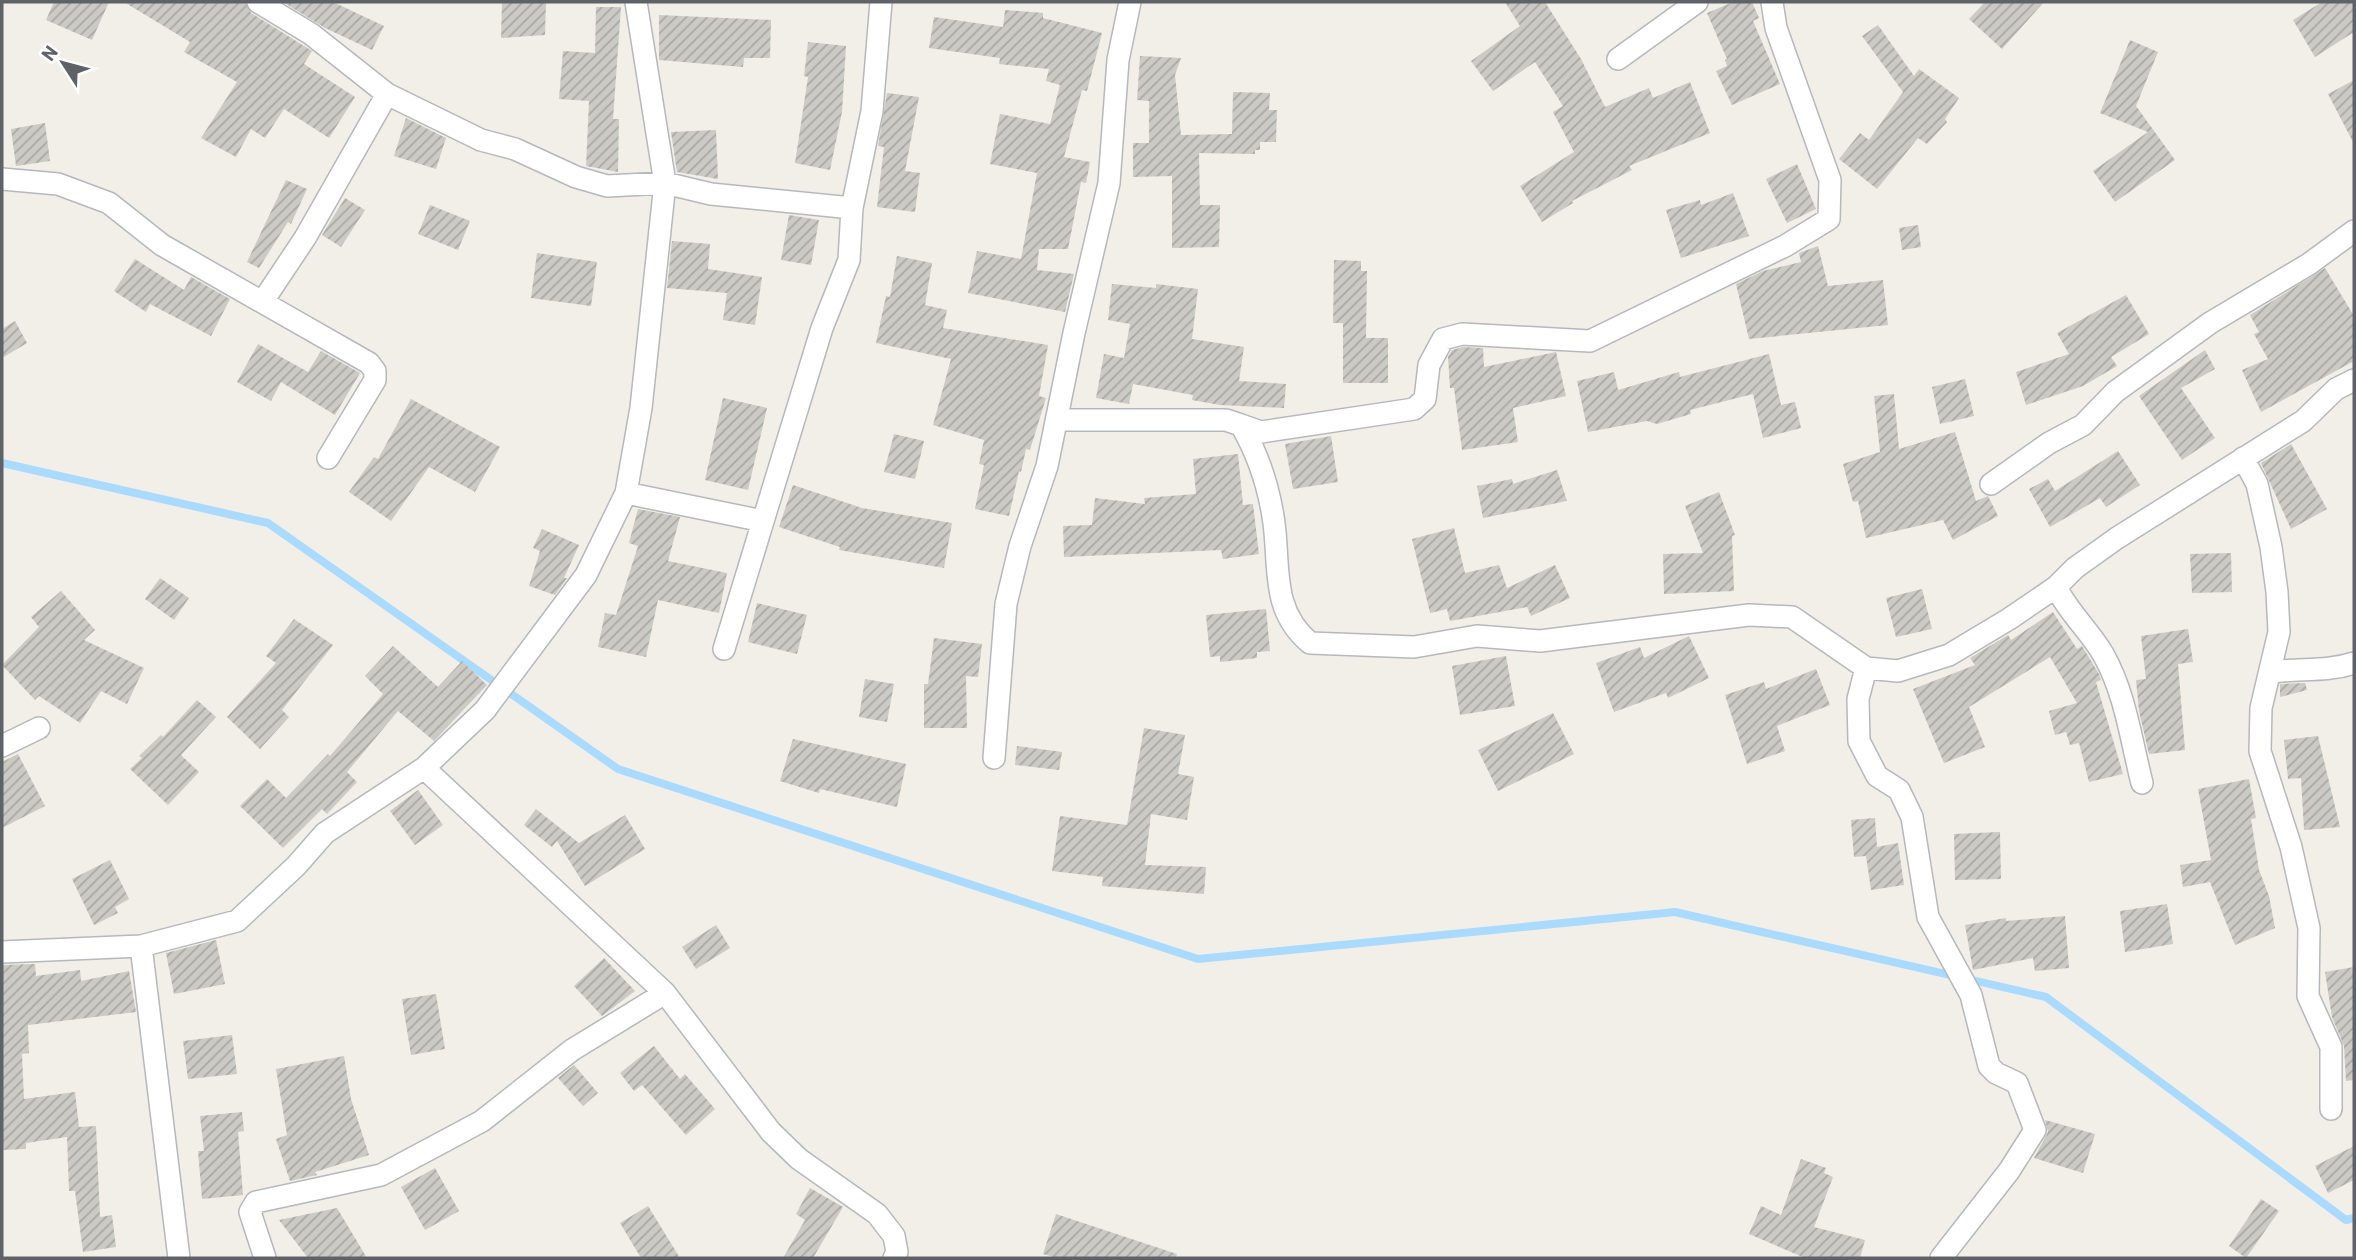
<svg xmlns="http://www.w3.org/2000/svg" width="2356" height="1260" viewBox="0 0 2356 1260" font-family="Barlow,sans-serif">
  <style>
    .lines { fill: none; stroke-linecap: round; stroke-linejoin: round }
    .stream { stroke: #aadaff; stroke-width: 8 }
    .building { fill: url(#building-hatch) }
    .street-casing { stroke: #b5b8bc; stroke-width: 24 }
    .street { stroke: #fff; stroke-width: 21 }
  </style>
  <defs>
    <pattern id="building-hatch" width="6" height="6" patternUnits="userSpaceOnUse" patternTransform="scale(1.75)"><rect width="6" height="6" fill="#cccac5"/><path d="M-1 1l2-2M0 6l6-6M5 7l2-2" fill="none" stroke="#a9a8a4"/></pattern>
  </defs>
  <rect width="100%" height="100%" fill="#f1efe8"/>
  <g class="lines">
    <!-- stream -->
    <path class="stream" d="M2 463 268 523 618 769 1198 959 1675 912 2046 997 2346 1220 2354 1218"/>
  </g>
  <!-- building -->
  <path class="building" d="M54 2H109L92 40 46 20Z
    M124 2H245L251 13 312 51 304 64 355 97 329 138 284 109 265 138 251 129 236 157 201 138 237 82 184 52 190 42Z
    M283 2H333L384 26 372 50 325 28Z
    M502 2H546L545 35 501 38Z
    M1505 2H1545L1581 59 1605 107 1649 88 1653 98 1690 82 1710 133 1629 166 1632 170 1572 201 1573 203 1542 222 1520 186 1574 152 1553 112 1563 106 1535 62 1493 91 1471 61 1520 26Z
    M1733 2H1752L1759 18 1753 21 1780 84 1732 105 1716 71 1727 66 1725 60 1727 59 1707 13Z
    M1985 2H2044L2002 49 1969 19Z
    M2322 2H2354V32L2315 57 2293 20Z
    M596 7H621L613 119H619L618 172 586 166 589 101 559 99 563 51 595 53Z
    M1005 10 1043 13V18L1102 33 1087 91 1082 90 1064 157 1090 162 1086 183 1081 182 1068 249H1039L1037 270 1074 274 1065 312 968 293 977 251 1021 259 1037 173 990 164 1000 114 1050 124 1060 85 1046 81 1049 69 999 64 1000 58 929 48 934 17 1003 27Z
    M659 15 771 20 770 58H744L743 67 659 60Z
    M1878 25 1914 76 1919 69 1959 98 1945 119 1947 122 1927 144 1918 138 1877 189 1839 159 1860 133 1869 140 1903 92 1862 36Z
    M2130 40 2158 52 2136 106 2175 160 2115 202 2093 171 2148 132 2100 113Z
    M808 42 846 46 842 112 830 170 795 163 808 77 804 76Z
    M1140 56 1181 58 1175 75 1181 135 1232 134 1233 92 1270 93 1269 110H1277L1276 142H1260V150H1255V154L1199 153 1200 205H1220L1219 247 1172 248V176L1133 177V143H1149V101L1137 100Z
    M2354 80V144L2328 94Z
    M887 93 919 97 905 171 920 173 915 212 877 207 884 147 878 146Z
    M406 118 446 138 436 169 394 156Z
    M45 123 50 161 16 166 11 129Z
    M716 130 718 179 677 172 671 132Z
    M1797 164 1816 209 1787 223 1766 179Z
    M286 180 307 189 291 224 288 222 259 268 247 262Z
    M1733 193 1749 236 1681 258 1666 210 1700 200 1701 205Z
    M345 198 365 210 341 247 322 235Z
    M430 205 470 221 458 250 418 234Z
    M789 215 819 220 811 265 781 260Z
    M1918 225 1921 247 1902 250 1899 228Z
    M672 241 710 244 708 269 762 277 755 325 723 320 727 293 667 288Z
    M1818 246 1828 286 1883 280 1888 325 1749 339 1736 284 1763 271 1801 262 1799 253Z
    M537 253 597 262 591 306 531 298Z
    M897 256 932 263 925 305 947 310 943 328 1048 345 1039 396 1046 398 1030 450 1026 449 1021 472 1019 471 1009 516 975 509 984 465 979 464 984 440 933 425 951 359 876 343 886 296 890 297Z
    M135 259 184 290 191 277 230 299 211 336 150 304 146 312 114 291Z
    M1334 260 1361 261V271H1367L1366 338H1388V383H1343V323H1333Z
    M2325 268 2354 316V361L2261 412 2242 370 2268 359 2254 334 2259 332 2250 315Z
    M1112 284 1156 288V284L1198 289 1192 339 1244 347 1239 381 1286 384 1284 408 1220 405 1192 400 1193 395 1133 384 1129 404 1096 398 1104 354 1124 358 1130 324 1108 320Z
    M2126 295 2149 334 2111 357 2117 366 2083 386 2026 405 2016 372 2069 354 2057 333Z
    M15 321 27 343 2 358V329Z
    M258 344 308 372 321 351 360 373 335 415 281 382 271 401 237 382Z
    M1463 347 1483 348 1484 367 1556 352 1566 396 1513 408 1518 442 1462 450 1454 388H1450L1448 357 1452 350Z
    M2205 350 2215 369 2181 388 2215 438 2182 460 2139 396Z
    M1769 354 1781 405 1795 402 1801 428 1763 438 1753 394 1690 410 1691 414 1657 424 1647 421 1588 432 1577 381 1614 372 1618 390 1679 372 1680 377Z
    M1965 379 1974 416 1940 424 1932 387Z
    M1894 394 1899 449 1955 432 1976 501 1988 496 1998 516 1953 540 1943 520 1866 538 1858 501 1853 502 1843 464 1880 452 1874 396Z
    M723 398 767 408 748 490 705 480Z
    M411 399 500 447 475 492 429 467 391 521 349 492 374 457 378 459Z
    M894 434 924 441 915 479 884 472Z
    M1331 436 1338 482 1293 489 1285 444Z
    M2291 444 2327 509 2291 529 2261 463Z
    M2118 451 2140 485 2106 507 2100 498 2050 527 2029 489 2048 479 2055 491Z
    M1238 454 1243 505 1253 504 1259 554 1223 559 1221 550 1064 557 1063 526 1092 525 1095 498 1145 504 1144 498 1196 494 1193 459Z
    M1557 470 1567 501 1483 518 1477 486 1512 479 1513 484Z
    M793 485 862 508 952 523 944 568 839 550 840 547 779 527Z
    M1719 492 1735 535 1732 536 1734 591 1664 594 1663 554 1703 553 1685 506Z
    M638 509 680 517 668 561 727 573 719 613 658 600 646 657 598 647 605 613 616 615 638 546 629 543Z
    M1454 528 1465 573 1499 565 1507 588 1555 565 1570 598 1531 616 1527 607 1450 621 1447 609 1430 613 1412 539Z
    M542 529 579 545 564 578H567L555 595 529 586 540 551 533 548Z
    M2231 553 2232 592 2192 593 2190 554Z
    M160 578 189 598 174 620 145 599Z
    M1922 589 1932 629 1896 637 1886 598Z
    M61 591 95 630 84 640 144 668 127 704 101 691 80 723 39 696 35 700 2 665 39 627 31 617Z
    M757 603 807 615 797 654 748 642Z
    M1266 609 1270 651 1257 652V658L1220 662V656L1210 657 1206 615Z
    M2053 612 2077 649 2082 646 2099 674 2101 680 2096 682 2123 774 2089 782 2079 743 2070 745 2066 732 2055 735 2049 711 2077 703 2050 657 1969 707 1985 747 1944 763 1913 689 1975 665 1970 658 2008 635 2011 640Z
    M294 619 333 645 282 710 289 717 260 749 227 717 276 663 266 656Z
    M2188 629 2193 662 2178 664 2185 750 2149 754 2139 711 2136 680 2146 679 2141 636Z
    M1689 636 1709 678 1668 698 1666 693 1614 712 1596 663 1640 647 1644 658Z
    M934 638 982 644 978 677 966 676 967 728H924V684H928Z
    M393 646 438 687 462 661 487 685 434 741 398 711 347 772 357 782 327 814 322 809 283 848 240 806 267 779 286 798 328 754 330 756 383 694 365 676Z
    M1506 656 1515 706 1460 715 1452 666Z
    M1816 669 1830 705 1777 726 1785 751 1747 764 1725 695 1764 682 1766 689Z
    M865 679 894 684 887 722 859 717Z
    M2305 683 2307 690 2280 697V684Z
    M197 700 216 717 181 755 199 772 168 805 130 769 142 758 139 756 161 735 163 737Z
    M1553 713 1574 754 1498 791 1478 750Z
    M1144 728 1185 735 1178 774 1194 777 1187 820 1151 814 1145 865 1206 867 1204 894 1102 886 1103 877 1052 871 1060 816 1127 825Z
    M2318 736 2340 827 2304 830 2301 778 2288 779 2284 740Z
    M793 739 906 764 897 807 820 789 819 793 780 781Z
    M1017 746 1062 752 1059 770 1015 765Z
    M18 754 45 806 2 828V762Z
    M2249 779 2256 818 2251 819 2259 870 2269 896 2275 928 2235 945 2210 882 2183 887 2180 865 2211 860 2198 789Z
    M418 790 443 825 415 845 390 811Z
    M536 809 579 843 625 815 645 849 585 886 557 841 552 847 524 825Z
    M1875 818 1877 847 1898 843 1904 885 1871 890 1866 856 1854 857 1851 820Z
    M2000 832 2001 879 1955 880 1954 834Z
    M110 860 129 899 115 907 118 913 94 925 72 879Z
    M2167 904 2173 944 2125 952 2120 911Z
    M2065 916 2069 968 2035 971 2033 958 1973 970 1965 925 2006 918V921Z
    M716 925 730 948 696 969 682 947Z
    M216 940 225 984 174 994 166 953Z
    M604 958 635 991 602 1016 574 986Z
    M35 964 36 976 80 970 81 981 129 971 136 1012 28 1025 29 1053 22 1054 24 1099 75 1092 79 1127 96 1126 100 1217 112 1215 116 1247 83 1252 75 1191H69L67 1137 26 1143V1149L2 1150V965Z
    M2354 967V1080L2346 1081 2344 1046 2332 1017 2325 972Z
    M436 994 445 1049 411 1055 402 999Z
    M232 1035 237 1074 188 1079 183 1041Z
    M654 1046 680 1079 685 1074 715 1109 686 1135 642 1085 634 1091 620 1073Z
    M344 1056 351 1099 369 1155 315 1172 317 1175 290 1181 276 1139 287 1135 276 1069Z
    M574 1065 598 1093 583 1106 558 1078Z
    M242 1112 244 1131 238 1132 243 1195 202 1199 198 1151H204L200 1116Z
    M2045 1120 2095 1134 2083 1173 2034 1158 2048 1132Z
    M2354 1146V1180L2328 1193 2315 1166Z
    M1801 1159 1826 1168 1824 1173 1833 1177 1814 1227 1865 1240 1860 1258H1805L1749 1234 1761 1206 1781 1215Z
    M435 1168 459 1211 425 1230 401 1187Z
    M810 1188 843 1207 813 1258H783L805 1220 796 1214Z
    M2261 1199 2279 1211 2246 1258 2229 1246Z
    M648 1206 680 1258H641L620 1223Z
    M337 1208 367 1258H308L279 1220Z
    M1056 1214 1177 1254 1176 1258H1057L1043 1254Z"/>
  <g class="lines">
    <defs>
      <path id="street" d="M258 2 311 34 387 94 481 140 515 149 576 177 607 186 665 183 711 194 852 208
        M1618 59 1697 2
        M2 179 58 184 109 203 162 245 369 363 375 371V380L328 458
        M263 301 305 238 387 94
        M1058 420H1226L1241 425C1259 456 1269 487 1274 523 1280 569 1271 610 1310 643L1414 647 1477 636 1540 641 1749 615 1792 617 1866 668 1898 671 1949 655 2009 619 2056 587 2075 568 2117 538 2303 421 2336 389 2354 380
        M1241 425 1261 432 1414 409 1425 399 1429 365 1443 339 1462 334 1590 341 1785 246 1829 219 1830 180 1776 28 1772 2
        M2243 458 2257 484 2271 547 2277 592 2279 632 2261 708 2260 751 2291 847 2309 928 2308 996 2331 1047V1109
        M1991 484 2049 443 2083 425 2115 392 2210 323 2309 264 2354 231
        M626 493 763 521
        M2056 587C2068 612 2089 630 2103 654 2125 692 2131 740 2142 783
        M724 649 822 328 849 260 852 208 872 111 881 2
        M1866 668 1858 699 1859 741 1877 776 1899 790 1912 817 1928 917 1971 995 1989 1066 1996 1073 2017 1083 2035 1130 2009 1171 1941 1258
        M2272 672C2300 668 2327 672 2354 663
        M2 746 39 728
        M994 758 1006 604 1020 546 1047 466 1074 333 1109 183 1118 60 1130 2
        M424 768 665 993 771 1132 799 1159 877 1214 894 1236 897 1252 894 1258
        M141 946 179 1258
        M2 952 141 946 237 921 296 866 325 833 424 768 485 710 586 575 626 493 641 408 665 183 636 2
        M265 1258 250 1212 256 1202 381 1175 482 1121 572 1050 665 993"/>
    </defs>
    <!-- street casing -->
    <use href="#street" class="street-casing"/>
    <!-- street -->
    <use href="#street" class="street"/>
  </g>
  <!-- border -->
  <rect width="2356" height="1260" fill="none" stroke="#5f6368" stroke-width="7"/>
  <!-- north arrow -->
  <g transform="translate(63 63) rotate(306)" stroke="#ffffff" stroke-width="5" paint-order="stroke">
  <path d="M0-5L12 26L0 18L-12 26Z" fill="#5f6368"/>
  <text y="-10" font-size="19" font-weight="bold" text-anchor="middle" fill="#5f6368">N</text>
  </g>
</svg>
